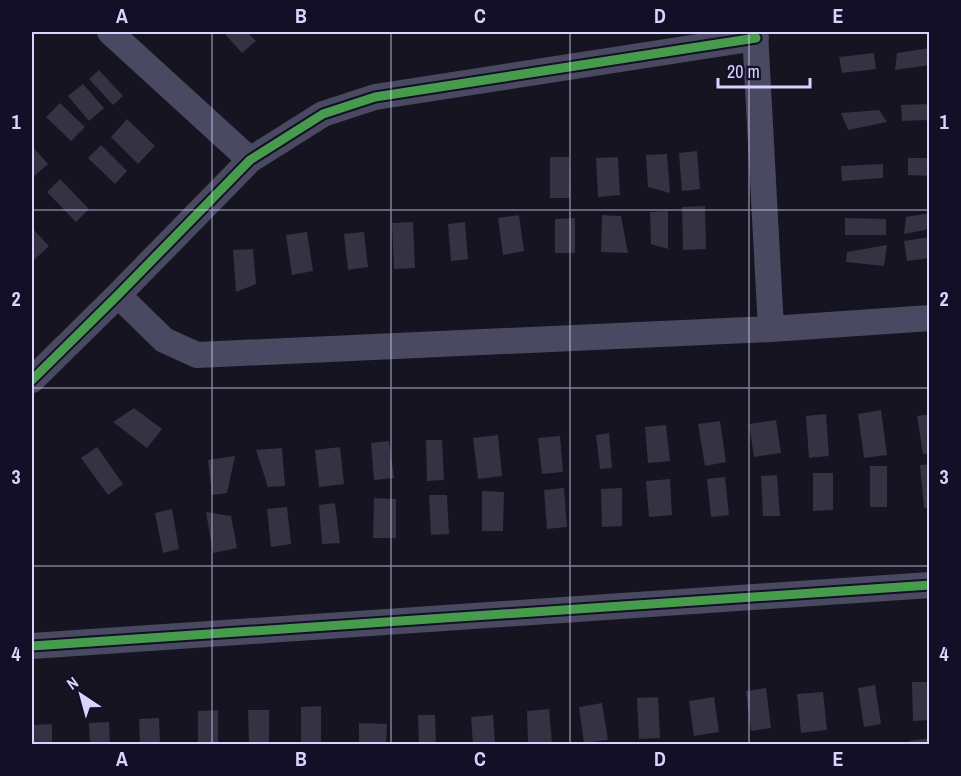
<svg xmlns="http://www.w3.org/2000/svg" width="961" height="776" viewBox="0 0 961 776" font-family="'Archivo Narrow',sans-serif">
  <style>
    .building { fill: #343243 }
    .lines { fill: none; stroke-linecap: round; stroke-linejoin: round }
    .street { stroke: #4a4962; stroke-width: 26 }
    .cycleway-casing { stroke: #130f26; stroke-width: 13 }
    .cycleway { stroke: #469c4c; stroke-width: 9 }
    .grid { fill: none; stroke: #d9d4ff; stroke-width: 1.5; stroke-opacity: 0.55 }
    .neatline { fill: none; stroke: #d9d4ff; stroke-width: 2 }
    .grid-label { font-size: 20px; text-anchor: middle; font-weight: bold; fill: #d9d4ff }
  </style>
  <rect width="100%" height="100%" fill="#161421"/>
  <!-- building -->
  <path class="building" d="M223 32H247L256 41 242 53Z
    M930 48V65L895 70 897 53Z
    M874 53 876 69 842 73 839 57Z
    M99 70 123 96 113 105 89 79Z
    M83 84 104 108 89 121 68 96Z
    M60 103 85 127 71 141 46 117Z
    M930 104V120L902 121 901 105Z
    M879 110 887 122 848 130 841 113Z
    M127 119 155 146 138 164 111 137Z
    M101 145 127 171 115 184 88 158Z
    M32 146 48 164 32 178Z
    M697 151 700 189 682 191 679 153Z
    M667 154 670 193 648 187 646 155Z
    M550 157H569L570 198H550Z
    M618 157 620 195 598 197 596 158Z
    M908 158H930V176L908 175Z
    M883 164V178L842 181 841 166Z
    M60 179 89 209 76 222 47 192Z
    M705 206 706 249 683 250 682 207Z
    M668 211V249L651 244 650 212Z
    M930 213V229L904 234 906 217Z
    M519 215 524 251 503 255 498 218Z
    M602 215 621 216 628 253 601 252Z
    M575 218V253H555V219Z
    M845 218 886 219V235H845Z
    M413 222 415 268 394 269 392 223Z
    M465 222 468 259 451 261 448 224Z
    M32 228 49 246 32 262Z
    M307 232 313 271 292 275 286 235Z
    M364 232 368 267 348 270 344 234Z
    M930 237V258L907 261 904 241Z
    M887 245 884 266 846 262 847 252Z
    M253 249 256 284 236 292 233 250Z
    M134 408 162 429 147 448 113 422Z
    M881 410 887 455 864 458 858 414Z
    M826 414 829 456 809 458 806 416Z
    M930 414V453L923 454 917 416Z
    M776 420 781 453 754 457 749 424Z
    M720 421 726 462 705 466 698 424Z
    M666 425 670 461 648 463 645 427Z
    M609 433 612 468 600 469 596 435Z
    M498 435 502 476 478 479 473 438Z
    M560 436 563 472 542 474 538 438Z
    M426 440H442L444 480 427 481Z
    M389 441 394 478 374 480 371 443Z
    M97 447 123 484 108 495 81 458Z
    M340 447 344 484 319 487 315 450Z
    M282 448 285 486 268 487 256 450Z
    M235 456 227 493 212 495 208 460Z
    M930 464V507L924 508 920 465Z
    M870 466H887V507H870Z
    M813 473H833V510L813 511Z
    M777 475 780 516H763L761 476Z
    M725 477 729 515 711 517 707 479Z
    M670 479 672 515 649 517 646 481Z
    M564 488 567 527 547 529 544 490Z
    M622 488V526L602 527 601 489Z
    M482 491 504 492 503 531H482Z
    M429 495H447L449 534 431 535Z
    M374 498 396 499V538H373Z
    M335 503 340 543 322 544 319 505Z
    M287 507 291 544 271 547 267 509Z
    M172 509 179 549 163 553 155 513Z
    M206 512 231 516 237 548 213 553Z
    M912 682H930V720L913 721Z
    M875 685 881 724 864 727 858 688Z
    M766 688 771 728 751 731 746 691Z
    M823 692 827 730 801 733 797 694Z
    M658 697 660 738 639 739 637 698Z
    M714 697 719 732 694 736 689 701Z
    M602 703 608 740 584 743 579 707Z
    M321 706V744H301V707Z
    M549 709 552 744H528L527 711Z
    M218 710V744H198V711Z
    M248 710H269V744H249Z
    M418 715H435L436 744H419Z
    M493 715 495 744H473L471 717Z
    M159 718 160 744H140L139 719Z
    M109 722 110 744H90L89 723Z
    M359 723 387 724 386 744H359Z
    M52 724V744H32V725Z
    M930 738V744H910L909 741Z"/>
  <g class="lines">
    <!-- street -->
    <path class="street" d="M110 32 250 160
      M755 32 771 329
      M118 295 164 340 197 355 771 329 930 318
      M32 380 118 295 250 160 323 114 375 97 756 38
      M32 646 930 585"/>
    <defs>
      <path id="cycleway" d="M32 380 118 295 250 160 323 114 375 97 756 38
        M32 646 930 585"/>
    </defs>
    <!-- cycleway casing -->
    <use href="#cycleway" class="cycleway-casing"/>
    <!-- cycleway -->
    <use href="#cycleway" class="cycleway"/>
  </g>
  <!-- grid -->
  <path class="grid" d="M212 32V744M391 32V744M570 32V744M749 32V744M32 210H930M32 388H930M32 566H930"/>
  <!-- border -->
  <rect width="961" height="776" fill="none" stroke="#130f26" stroke-width="66"/>
  <!-- north arrow -->
  <g transform="translate(81 695) rotate(324)" stroke="#130f26" stroke-width="4.5" paint-order="stroke">
  <path d="M0-4.5L10 22L0 15L-10 22Z" fill="#d9d4ff"/>
  <text y="-9" font-size="16" font-weight="bold" text-anchor="middle" fill="#d9d4ff">N</text>
  </g>
  <!-- scale -->
  <path d="M718 78v9h92v-9" fill="none" stroke="#d9d4ff" stroke-width="3"/>
  <text x="727" y="78" font-size="18" fill="#d9d4ff" stroke="#130f26" stroke-width="4.5" paint-order="stroke">20 m</text>
  <rect x="33" y="33" width="895" height="710" class="neatline"/>
  <g class="grid-label">
    <text x="122" y="23">A</text>
    <text x="301" y="23">B</text>
    <text x="480" y="23">C</text>
    <text x="660" y="23">D</text>
    <text x="838" y="23">E</text>
    <text x="16" y="129">1</text>
    <text x="944" y="129">1</text>
    <text x="16" y="306">2</text>
    <text x="944" y="306">2</text>
    <text x="16" y="484">3</text>
    <text x="944" y="484">3</text>
    <text x="16" y="661">4</text>
    <text x="944" y="661">4</text>
    <text x="122" y="766">A</text>
    <text x="301" y="766">B</text>
    <text x="480" y="766">C</text>
    <text x="660" y="766">D</text>
    <text x="838" y="766">E</text>
  </g>
</svg>
